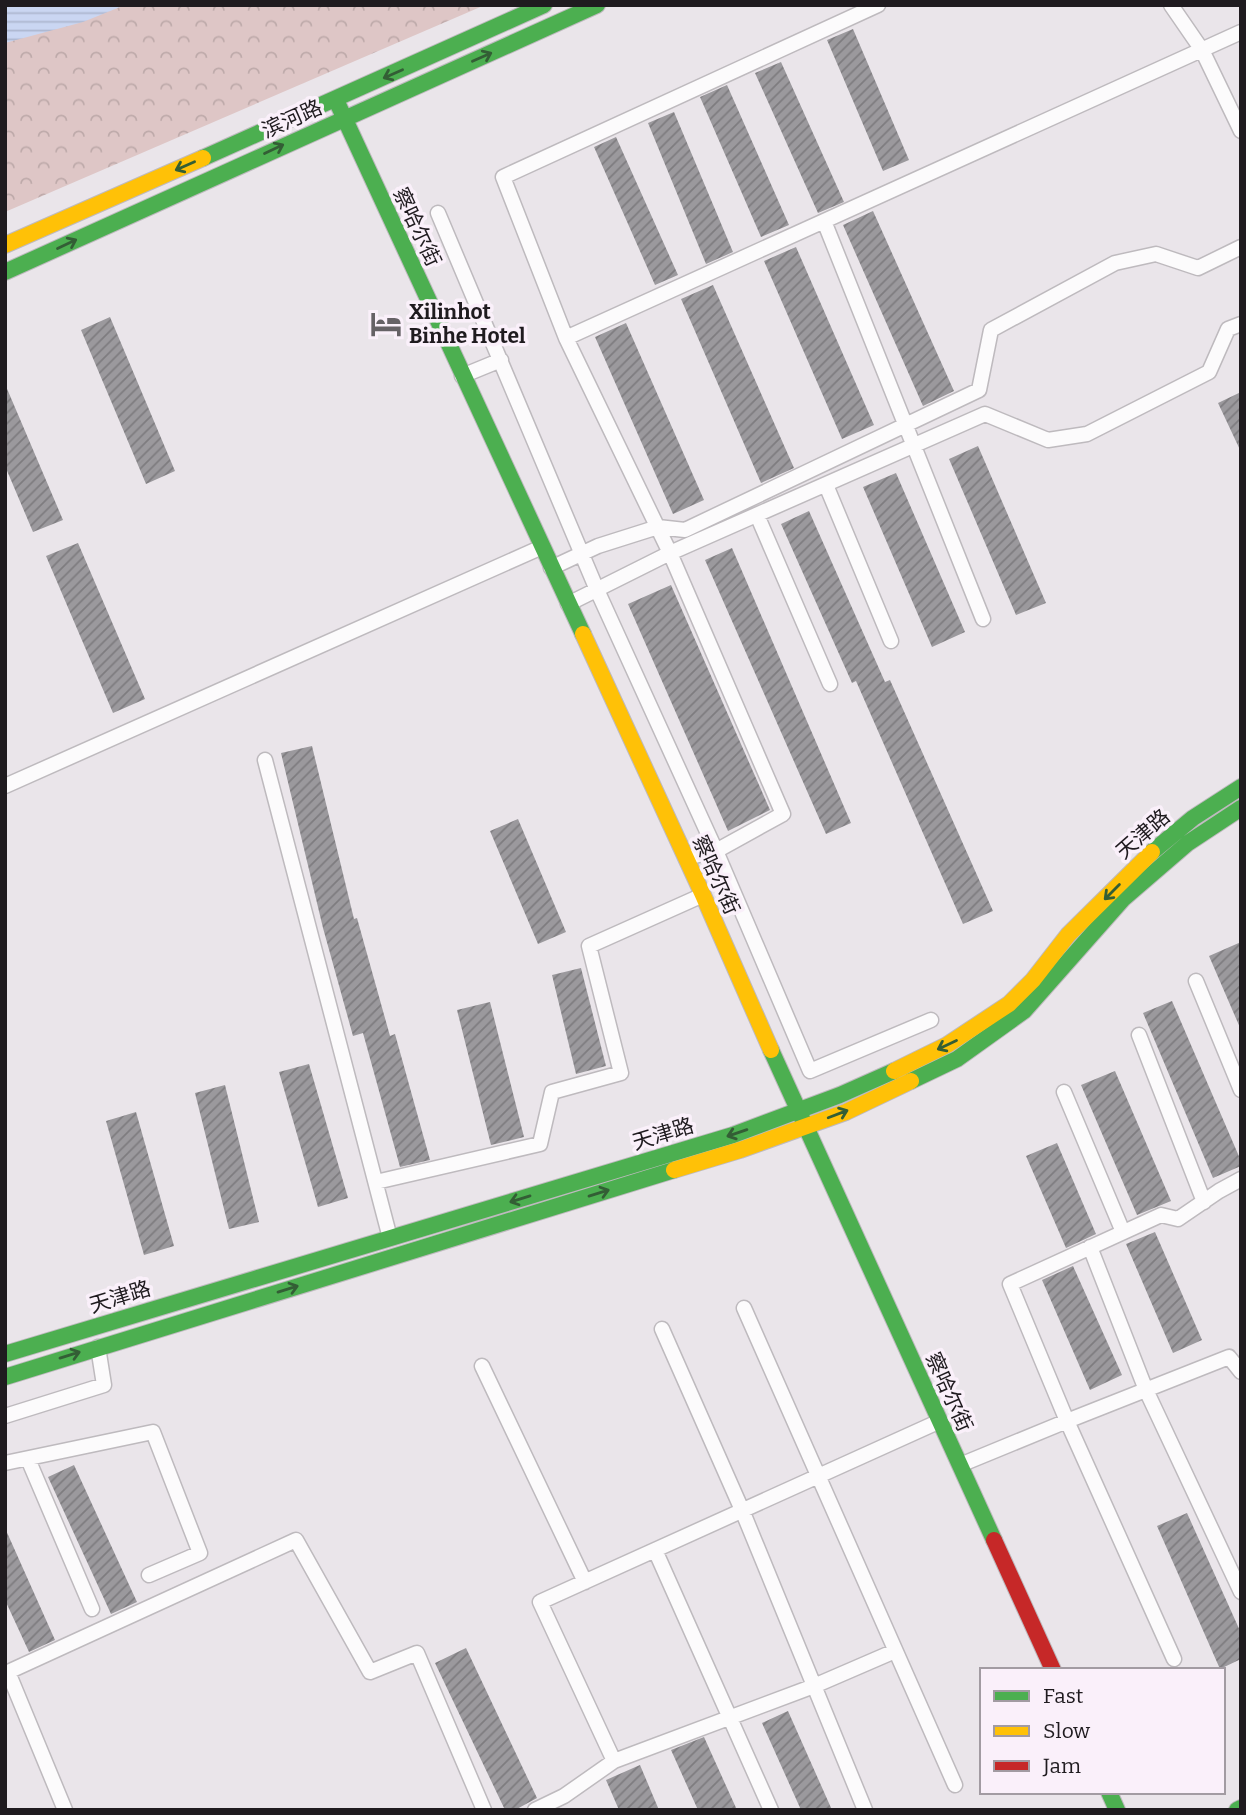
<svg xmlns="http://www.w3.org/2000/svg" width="1246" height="1815" viewBox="0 0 1246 1815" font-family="Bitter,'Noto Sans SC',serif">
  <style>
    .park { fill: url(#park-crowns) }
    .water { fill: url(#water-rules) }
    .building { fill: url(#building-hatch) }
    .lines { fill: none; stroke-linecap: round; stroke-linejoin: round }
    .street-casing { stroke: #bebabe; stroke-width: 17 }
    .fast-casing { stroke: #bebabe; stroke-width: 18 }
    .slow-casing { stroke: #bebabe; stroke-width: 18 }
    .jam-casing { stroke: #bebabe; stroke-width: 18 }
    .street { stroke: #fcfbfc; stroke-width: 14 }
    .fast { stroke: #4caf50; stroke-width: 16 }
    .slow { stroke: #ffc107; stroke-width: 16 }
    .jam { stroke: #c62828; stroke-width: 16 }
    .oneway { stroke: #335e35 }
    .labels { text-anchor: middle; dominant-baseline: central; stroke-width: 7; stroke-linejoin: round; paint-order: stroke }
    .street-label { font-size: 21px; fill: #1f1b1f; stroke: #faf0fa }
    .poi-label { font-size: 21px; font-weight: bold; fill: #1f1b1f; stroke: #faf0fa; text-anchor: start }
  </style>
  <defs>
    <pattern id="park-crowns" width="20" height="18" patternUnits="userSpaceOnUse" patternTransform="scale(1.75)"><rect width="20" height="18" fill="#dec6c6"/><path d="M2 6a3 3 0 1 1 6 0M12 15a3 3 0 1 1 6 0" fill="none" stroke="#beaaaa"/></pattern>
    <pattern id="water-rules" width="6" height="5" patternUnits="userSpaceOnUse" patternTransform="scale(1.75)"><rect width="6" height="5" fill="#cad6f2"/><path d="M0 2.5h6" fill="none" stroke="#adb7cf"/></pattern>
    <pattern id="building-hatch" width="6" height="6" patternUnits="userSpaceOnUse" patternTransform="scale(1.75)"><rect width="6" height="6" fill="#9b999d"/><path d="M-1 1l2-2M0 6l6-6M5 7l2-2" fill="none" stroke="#7e7c7f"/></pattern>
  </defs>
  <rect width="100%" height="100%" fill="#eae5ea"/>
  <!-- park -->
  <path class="park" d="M5 5H485L5 212Z"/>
  <!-- water -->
  <path class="water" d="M5 5H125L83 22 5 43Z"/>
  <!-- building -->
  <path class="building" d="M853 29 909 160 883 171 827 40Z
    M781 62 844 202 818 213 755 73Z
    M727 85 789 225 761 237 700 97Z
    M674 112 733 252 706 264 648 123Z
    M616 137 678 275 655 285 594 147Z
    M873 211 954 391 923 406 843 225Z
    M796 247 874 425 842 439 764 261Z
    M713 285 794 468 761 483 681 299Z
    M110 317 175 471 146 484 81 330Z
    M626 323 704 500 673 514 595 337Z
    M5 384 63 520 33 532 5 466Z
    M1241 392V452L1218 403Z
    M978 446 1046 603 1016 615 949 459Z
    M896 473 965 632 932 647 863 487Z
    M809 511 885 682 890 680 993 911 963 924 856 681 852 683 781 524Z
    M78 543 145 699 113 713 46 556Z
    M732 548 851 823 826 834 705 560Z
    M671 585 770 810 728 831 628 604Z
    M312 746 354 919 357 918 390 1036 395 1034 430 1160 400 1167 363 1033 353 1036 323 928 281 753Z
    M518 819 566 932 538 944 490 831Z
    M1241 942V1030L1209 956Z
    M581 968 606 1066 576 1074 552 975Z
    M1172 1001 1241 1161V1166L1213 1178 1143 1013Z
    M490 1002 524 1137 491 1145 457 1010Z
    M309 1064 348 1198 318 1207 279 1072Z
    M1115 1071 1171 1201 1137 1215 1081 1085Z
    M225 1085 259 1222 229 1229 195 1093Z
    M136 1112 174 1246 144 1255 106 1121Z
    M1057 1143 1096 1234 1066 1248 1026 1156Z
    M1155 1232 1202 1340 1173 1353 1126 1244Z
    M1073 1266 1122 1375 1090 1390 1042 1280Z
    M74 1465 137 1602 111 1614 48 1477Z
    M1187 1513 1241 1633V1659L1220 1669 1157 1526Z
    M5 1528 55 1640 29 1652 5 1600Z
    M466 1648 537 1798 515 1810H505L435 1663Z
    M788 1711 832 1810H801L762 1723Z
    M704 1737 737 1810H698L671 1750Z
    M640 1765 659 1810H619L606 1780Z"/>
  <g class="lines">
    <defs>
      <path id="street" d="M1171 5 1202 50 1241 131
        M438 213 597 590 716 851 810 1071 931 1020
        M824 221 983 619
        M566 338 1241 32
        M462 376 501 360
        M826 485 891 641
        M757 515 830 684
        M551 568 598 546 658 527 685 530 979 390 991 330 1115 263 1156 254 1198 268 1241 247
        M568 604 670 553 985 414 1048 440 1087 434 1209 372 1228 329 1241 324
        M265 760 390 1238
        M5 786 542 547
        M686 858 716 851 783 814 670 553 566 338 503 177 878 5
        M1196 981 1241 1090
        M1139 1035 1204 1202
        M1064 1092 1123 1232
        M1241 1179 1219 1191 1178 1219 1161 1215 1010 1284 1067 1421 1229 1357 1241 1372
        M376 1182 540 1144 552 1092 621 1073 589 946 703 895
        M1090 1247 1146 1390 1241 1592
        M744 1308 955 1785
        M662 1329 742 1510 865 1810
        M482 1366 585 1582
        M5 1416 104 1385 98 1347
        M28 1459 92 1609
        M5 1463 153 1432 200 1553 149 1575
        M960 1465 1067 1421 1174 1659
        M655 1550 771 1810
        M614 1761 814 1686 895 1651
        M65 1810 8 1672 296 1540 370 1672 417 1653 484 1810
        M535 1810 564 1796 614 1761 540 1602 940 1421"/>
      <path id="fast" d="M336 100 583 634
        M203 158 544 5
        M5 272 597 5
        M1152 852 1193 818 1241 787
        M771 1050 994 1540
        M911 1081 957 1059 1024 1011 1123 899 1188 843 1241 808
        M5 1354 733 1135 840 1095 894 1071
        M5 1377 674 1170
        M1109 1792 1117 1810
        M1237 1810 1241 1808"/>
      <path id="slow" d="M5 245 203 158
        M583 634 703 895 771 1050
        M894 1071 947 1045 1009 1004 1033 980 1068 935 1152 852
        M674 1170 740 1150 846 1112 911 1081"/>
      <path id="jam" d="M994 1540 1053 1670"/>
    </defs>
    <!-- street casing -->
    <use href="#street" class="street-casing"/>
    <!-- fast casing -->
    <use href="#fast" class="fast-casing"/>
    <!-- slow casing -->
    <use href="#slow" class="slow-casing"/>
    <!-- jam casing -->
    <use href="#jam" class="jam-casing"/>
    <!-- street -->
    <use href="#street" class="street"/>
    <!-- fast -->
    <use href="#fast" class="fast"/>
    <!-- slow -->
    <use href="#slow" class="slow"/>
    <!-- jam -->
    <use href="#jam" class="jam"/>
  </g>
  <!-- one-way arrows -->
  <defs><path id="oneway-shaft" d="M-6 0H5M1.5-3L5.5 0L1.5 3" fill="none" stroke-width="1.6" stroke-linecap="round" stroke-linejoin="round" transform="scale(1.75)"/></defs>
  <g class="oneway">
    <use href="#oneway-shaft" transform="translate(482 57) rotate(-24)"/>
    <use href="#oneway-shaft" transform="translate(393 74) rotate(156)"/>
    <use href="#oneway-shaft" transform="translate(274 149) rotate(-25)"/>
    <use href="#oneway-shaft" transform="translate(185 166) rotate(156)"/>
    <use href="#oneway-shaft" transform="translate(67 244) rotate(-25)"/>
    <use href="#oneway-shaft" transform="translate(1112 892) rotate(135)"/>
    <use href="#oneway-shaft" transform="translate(947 1045) rotate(155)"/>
    <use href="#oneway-shaft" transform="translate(838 1114) rotate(-21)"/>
    <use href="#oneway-shaft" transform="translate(737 1133) rotate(161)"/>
    <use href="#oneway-shaft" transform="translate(599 1193) rotate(-17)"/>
    <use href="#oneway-shaft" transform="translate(520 1199) rotate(163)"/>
    <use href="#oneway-shaft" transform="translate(288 1289) rotate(-17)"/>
    <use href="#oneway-shaft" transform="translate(70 1355) rotate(-17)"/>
  </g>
  <!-- icons -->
  <defs>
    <symbol id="hotel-bare" viewBox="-9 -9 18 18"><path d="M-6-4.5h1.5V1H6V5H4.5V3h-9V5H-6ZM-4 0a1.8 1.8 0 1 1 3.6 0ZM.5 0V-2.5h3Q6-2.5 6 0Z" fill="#666266" stroke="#faf0fa" stroke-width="2.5" paint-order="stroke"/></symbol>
  </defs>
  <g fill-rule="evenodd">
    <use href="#hotel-bare" x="364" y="302" width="44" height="44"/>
  </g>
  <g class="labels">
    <!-- street labels -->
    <g class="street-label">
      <text transform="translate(292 119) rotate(-24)">滨河路</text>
      <text transform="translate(417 227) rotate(65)">察哈尔街</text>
      <text transform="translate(1143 834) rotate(-41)">天津路</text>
      <text transform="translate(716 875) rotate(66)">察哈尔街</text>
      <text transform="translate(663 1134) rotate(-17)">天津路</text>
      <text transform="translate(120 1297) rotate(-17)">天津路</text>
      <text transform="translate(949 1392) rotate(66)">察哈尔街</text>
    </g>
    <!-- poi labels -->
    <g class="poi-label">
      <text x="409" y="312">Xilinhot<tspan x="409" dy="24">Binhe Hotel</tspan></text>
    </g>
  </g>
  <!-- border -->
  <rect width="1246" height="1815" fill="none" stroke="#1f1b1f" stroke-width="14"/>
  <!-- legend -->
  <rect x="980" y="1668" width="245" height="126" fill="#faf0fa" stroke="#a29ba2" stroke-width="2"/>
  <rect x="994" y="1691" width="35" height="10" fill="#4caf50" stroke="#a29ba2" stroke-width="2"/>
  <text x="1043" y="1703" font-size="21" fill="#1f1b1f">Fast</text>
  <rect x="994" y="1726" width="35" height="10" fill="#ffc107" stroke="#a29ba2" stroke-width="2"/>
  <text x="1043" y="1738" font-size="21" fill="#1f1b1f">Slow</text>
  <rect x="994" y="1761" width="35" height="10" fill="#c62828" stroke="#a29ba2" stroke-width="2"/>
  <text x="1043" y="1773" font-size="21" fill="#1f1b1f">Jam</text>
</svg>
